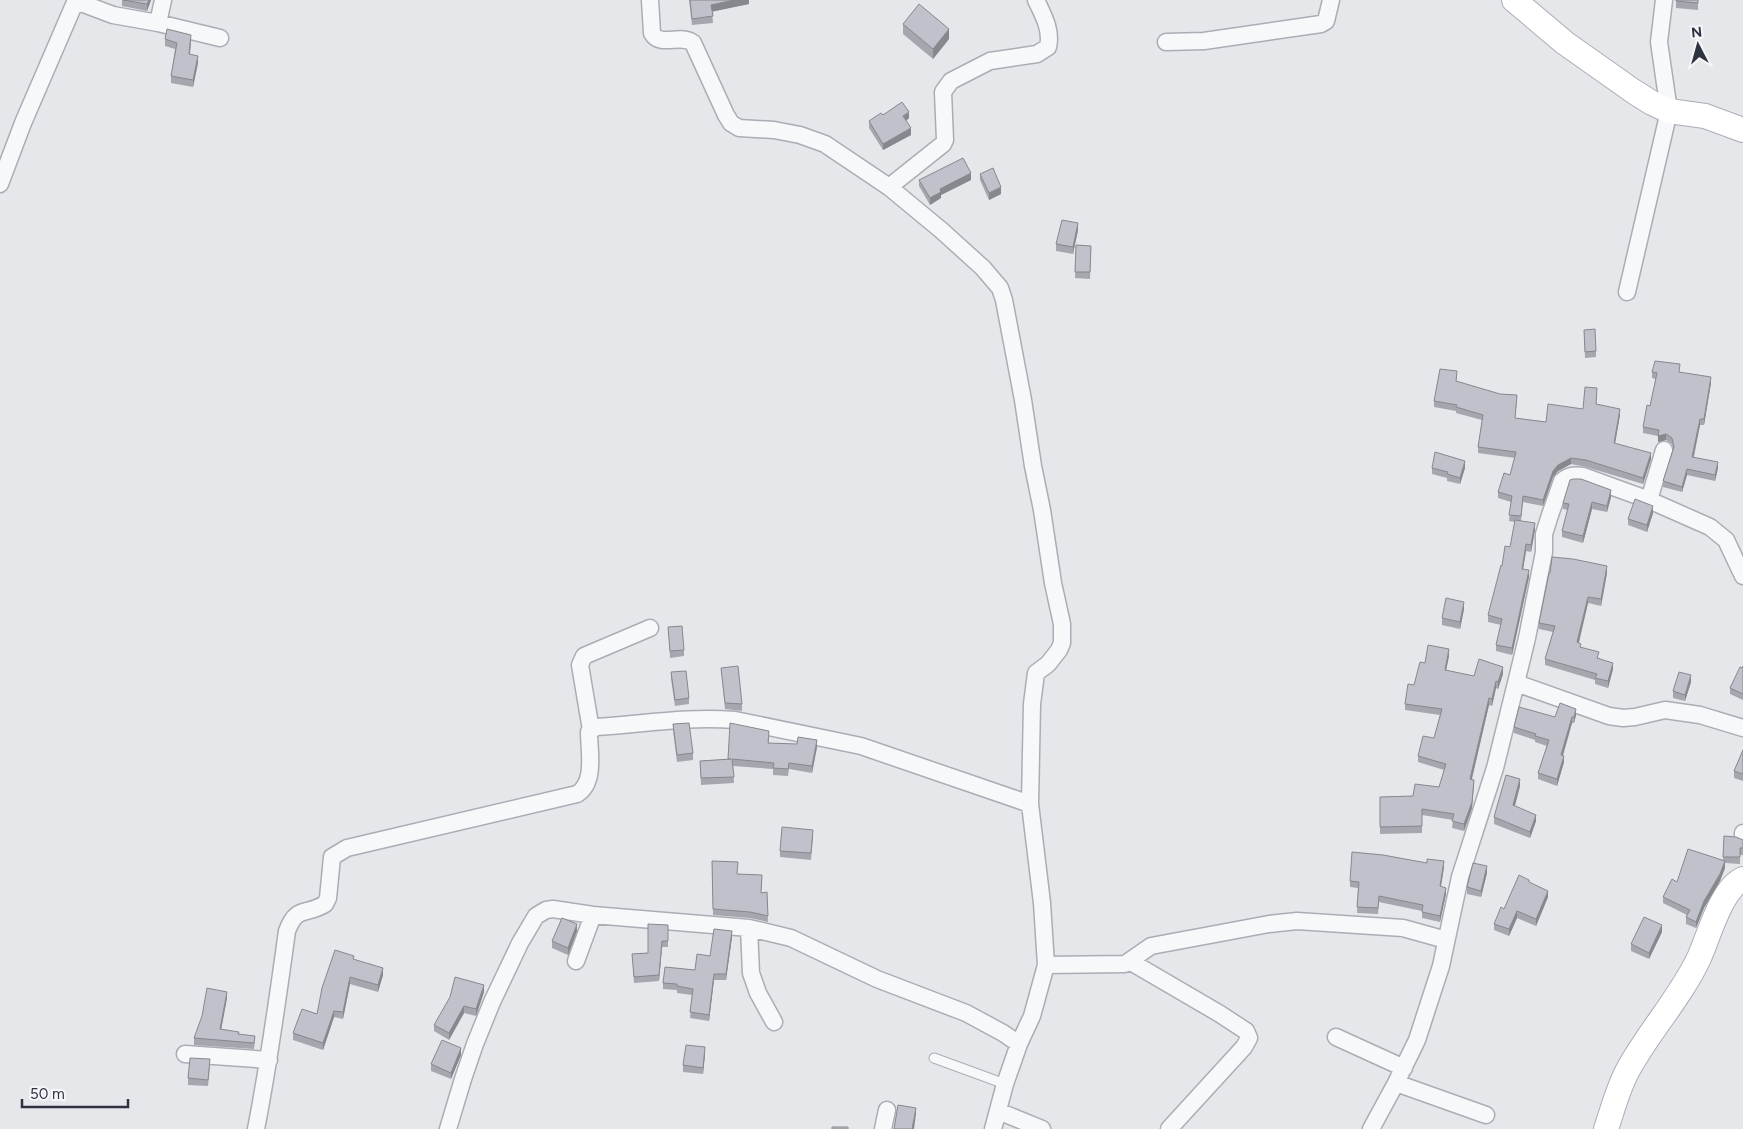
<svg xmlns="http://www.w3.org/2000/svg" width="1743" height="1129" viewBox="0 0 1743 1129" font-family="Figtree,sans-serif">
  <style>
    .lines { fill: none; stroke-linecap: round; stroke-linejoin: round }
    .lane-casing { stroke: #aaadb5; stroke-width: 11 }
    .street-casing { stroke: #aaadb5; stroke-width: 19 }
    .secondary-casing { stroke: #aaadb5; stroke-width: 26 }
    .lane { stroke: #f7f8fa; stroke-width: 9 }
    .street { stroke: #f7f8fa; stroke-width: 16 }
    .secondary { stroke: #fff; stroke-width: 24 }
    .wall { fill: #a4a7ae }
    .shaded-wall { fill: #86888d }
    .building { fill: #bfc2ca; stroke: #86888d }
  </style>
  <rect width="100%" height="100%" fill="#e5e7eb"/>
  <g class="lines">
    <defs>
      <path id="lane" d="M934 1058 1005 1084"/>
      <path id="street" d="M650 0 652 33C660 48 681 33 693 43L726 115 731 123 739 128 774 130 800 135 825 144 889 187
        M76 1 113 15 158 23 220 38
        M158 23 163 0
        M1166 42 1204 41 1321 24 1326 21 1331 0
        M0 184 23 123 76 0
        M1627 292 1669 111 1659 42 1664 0
        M1649 500 1664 450
        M1516 683 1609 716 1623 718 1635 717 1665 710 1700 715 1743 728
        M591 730 580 665 584 656 650 628
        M1743 833V837
        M749 928 751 973 758 993 774 1022
        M576 961 593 915
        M1131 962 1220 1014 1246 1031 1249 1038 1244 1047 1169 1129
        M1046 965 1125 964 1151 946 1269 924 1297 921 1403 928 1446 940
        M1336 1037 1404 1068
        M185 1054 269 1060
        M1396 1083 1486 1115
        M998 1111 1042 1129
        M256 1129C269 1063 278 997 287 931 297 905 305 916 325 904L328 898 332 857 347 848 577 794C596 783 589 751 589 732L596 727C643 724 689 716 735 720L861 746 1030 804
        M448 1129 463 1079 475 1044 492 1002 520 943 536 916 546 910 553 909 593 915 749 928 791 938 877 979 966 1013 1003 1033 1019 1044
        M883 1129 887 1110
        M993 1129 1005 1084 1019 1044 1032 1016 1046 965 1042 903 1030 804 1032 704 1036 673 1048 664 1059 650 1062 643V624L1053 583 1042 510 1033 466 1023 400 1004 300 1000 288 983 268 941 230 889 187 943 144 945 140 943 92 951 81 990 61 1037 54 1048 47C1052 30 1043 15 1036 0
        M1371 1129 1396 1083 1417 1040 1441 966 1460 877 1495 768 1516 683 1527 638 1544 552V534L1550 515 1562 481C1569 475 1574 475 1583 476L1649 500 1710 527 1726 540 1743 576"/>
      <path id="secondary" d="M1514 0 1565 43 1633 91 1652 103 1669 111 1705 116 1743 130
        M1606 1129C1613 1109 1618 1087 1629 1068 1650 1030 1680 998 1699 958 1709 936 1721 889 1743 879"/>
    </defs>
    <!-- lane casing -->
    <use href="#lane" class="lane-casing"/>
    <!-- street casing -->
    <use href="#street" class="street-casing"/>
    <!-- secondary casing -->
    <use href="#secondary" class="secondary-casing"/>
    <!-- lane -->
    <use href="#lane" class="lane"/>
    <!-- street -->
    <use href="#street" class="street"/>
    <!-- secondary -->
    <use href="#secondary" class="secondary"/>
  </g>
  <!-- wall -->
  <path class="wall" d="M122 0H151L147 11 122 6Z
    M689 0H749V4L712 11 713 23 692 25Z
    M1676 0H1698V10L1676 8Z
    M903 24 949 39 933 59 903 34Z
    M165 39 191 41 190 55 198 63 193 87 171 83V76L175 49 165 46Z
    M883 115 909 118 906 121 911 135 883 150 869 128V121Z
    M980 174 1001 194 989 200 980 180Z
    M919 180H971L941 195V198L930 205 919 186Z
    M1078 230 1073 254 1056 251V244Z
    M1076 245 1091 246 1090 279 1075 278Z
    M1584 330 1596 351V357L1585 358Z
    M1652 372H1680L1711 383 1704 425H1700L1694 457 1718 468 1715 481 1687 475 1682 492 1663 487V481L1673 449 1672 444 1666 440 1658 442V436L1643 433V427L1650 406 1656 379 1652 378Z
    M1457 377 1456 381 1517 401 1515 418 1546 422 1583 409 1597 394 1596 405 1620 415 1615 444 1651 459 1643 484 1586 467 1571 464 1558 471 1553 477 1543 506 1523 502 1521 521 1535 530 1531 552 1526 551 1523 569 1529 577 1512 655 1496 651V645L1501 625 1488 622V615L1502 566 1510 547 1515 522 1509 521 1511 502 1498 498V492L1510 475 1515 458 1478 453V447L1482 420 1456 413V411L1434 407V401Z
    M1432 468H1465L1460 484 1447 481V478L1432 474Z
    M1611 497 1607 512 1592 509 1583 543 1562 537V531L1568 510 1563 509V503Z
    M1653 513 1647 532 1628 525V519Z
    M1607 573 1601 606 1588 603 1579 643 1581 647 1599 658 1613 669 1608 688 1595 684V680L1545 665V659L1553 632 1539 629V623Z
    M1464 609 1460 629 1442 625V618Z
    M668 627 684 650V656L670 658Z
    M1449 656 1446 670 1474 676 1503 674 1498 689 1496 688 1492 706 1489 705 1472 779 1474 786 1472 808 1464 831 1452 828 1453 820 1422 815V833L1380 834V797L1413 796 1439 787 1444 770 1418 762V756L1434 738 1440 715 1405 710V704L1425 663Z
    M1743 666V700L1730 694V688Z
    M721 668 742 704V711L725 709Z
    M671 672 689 698V704L675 706 671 679Z
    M1691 682 1685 701 1673 698V691Z
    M1576 715 1574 723H1572L1563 756 1564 762 1557 786 1538 779V773L1547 746 1535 742V740L1514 733V727L1555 717Z
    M673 724 693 753V760L677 762 673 730Z
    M769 737V743L817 747 812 773 789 769 788 776 773 775V769L733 766 734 783 701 785 700 761 728 759Z
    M1743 750V781L1734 778V771Z
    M1520 786 1515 806 1536 821 1530 838 1494 824V817Z
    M1724 836 1743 840V855H1740V864L1725 863V868L1720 881 1704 908 1696 928 1686 924V917L1687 915 1663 903V897L1677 882 1723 861Z
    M813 837 811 860 780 857V851Z
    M712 861 737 874 762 882 761 893 767 892 768 922 750 918 713 915Z
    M1444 867 1441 886 1446 894 1440 922 1422 918V911L1379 902 1378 914 1357 913 1358 888 1350 887V881Z
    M1487 873 1481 897 1467 894V887Z
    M1529 882 1548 897 1536 926 1517 918 1509 936 1494 930V924L1504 909Z
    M668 925V947H662L659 981 634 983 632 954 648 953Z
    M577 931 568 955 552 948V941Z
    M1662 932 1649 959 1631 951V944Z
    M732 937 726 980H714L709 1021 690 1018 692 995 677 993V990L663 989V983L695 970 710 956Z
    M354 960 383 975 378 992 350 984 343 1019 334 1017 323 1050 293 1040V1033L317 1014Z
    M484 992 476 1016 464 1013 449 1040 434 1031V1025Z
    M227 998 221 1029 239 1034 255 1042 254 1049 194 1045V1038Z
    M705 1054 703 1074 683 1072V1065Z
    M461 1055 451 1079 431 1071V1064Z
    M210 1066 208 1086 188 1085V1078Z"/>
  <!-- shaded-wall -->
  <path class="shaded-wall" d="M149 0H151L147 11V4Z
    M734 0H749V4L711 12V5Z
    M949 29V39L933 59V49Z
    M191 35V41L189 61V54Z
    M198 56V63L193 87V80Z
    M909 112V118L903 123V116Z
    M911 128V135L883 150V144Z
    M971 173V180L941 195V198L930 205V198L940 189Z
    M1001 187V194L989 200V193Z
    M1078 223V230L1073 254V247Z
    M1711 377V383L1704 425V419Z
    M1620 409V415L1614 449V443Z
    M1700 419V425L1692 463V457Z
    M1666 434V440L1658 442V436Z
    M1651 453V459L1643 484V478Z
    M1571 458V464L1558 471 1553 477 1543 506V500L1553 471 1558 465Z
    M1465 461V468L1460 484V478Z
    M1718 462V468L1715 481V475Z
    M1687 469V475L1682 492V487Z
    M1611 490V497L1607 512V506Z
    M1592 502V509L1583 543V536Z
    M1653 506V513L1647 532V525Z
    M1535 523V530L1531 552V545Z
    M1526 544V551L1522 576V569Z
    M1607 566V573L1601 606V599Z
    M1529 570V577L1512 655V648Z
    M1588 597V603L1577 649V642Z
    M1464 602V609L1460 629V622Z
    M1449 649V656L1445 676V670Z
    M1613 663V669L1608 688V681Z
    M1503 667V674L1498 689V682Z
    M1691 675V682L1685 701V695Z
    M1496 681V688L1492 706V699Z
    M1489 698V705L1470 786V779Z
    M1576 709V715L1574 723V717Z
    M1572 717V723L1561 761V755Z
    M817 740V747L812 773V766Z
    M1564 756V762L1557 786V779Z
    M1520 779V786L1513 812V805Z
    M1474 780 1472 808 1464 831V824Z
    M1536 815V821L1530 838V832Z
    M1444 861V867L1440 892V886Z
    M1725 861V868L1720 881 1704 908 1696 928V922L1704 901Z
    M1487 866V873L1481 897V891Z
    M1446 888V894L1440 922V916Z
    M1548 891V897L1536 926V919Z
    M1517 911V918L1509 936V929Z
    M577 924V931L568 955V948Z
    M1662 925V932L1649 959V953Z
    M732 931V937L726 980V974Z
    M662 941V947L659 981V975Z
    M383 968V975L378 992V985Z
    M714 974V980L709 1021V1015Z
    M350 977V984L343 1019V1012Z
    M484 985V992L476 1016V1009Z
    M227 992V998L220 1036V1029Z
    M464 1006V1013L449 1040V1033Z
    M334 1011V1017L323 1050V1043Z
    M705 1047V1054L703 1074V1068Z
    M461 1048V1055L451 1079V1073Z
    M916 1108V1114L914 1129H912Z"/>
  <!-- building -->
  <path class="building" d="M123 0H149L147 4Z
    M690 0H734L711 5 713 16 692 19Z
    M1676 0H1698V3L1676 1Z
    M919 4 949 29 933 49 903 24Z
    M167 29 191 35 189 54 198 56 193 80 171 76 177 43 165 39Z
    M902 102 909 112 903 116 911 128 883 144 869 121 881 113 883 115Z
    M963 158 971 173 940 189 941 192 930 198 919 180Z
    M993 168 1001 187 989 193 980 174Z
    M1062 220 1078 223 1073 247 1056 244Z
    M1076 245 1091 246 1090 272H1075Z
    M1595 329 1596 351 1585 352 1584 330Z
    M1655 361 1680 364 1679 372 1711 377 1704 419H1700L1692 457 1718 462 1715 475 1687 469 1682 487 1663 481 1674 447 1672 438 1666 434 1658 436 1659 430 1643 427 1647 405 1650 406 1657 373 1652 372Z
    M1440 369 1457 371 1456 381 1500 394 1517 395 1515 418 1546 422 1548 404 1583 409 1585 387 1597 388 1596 404 1620 409 1614 443 1651 453 1643 478 1586 460 1571 458 1558 465 1553 471 1543 500 1523 496 1521 516 1509 515 1512 496 1498 492 1504 473 1510 475 1516 452 1478 447 1483 415 1456 407 1457 405 1434 401Z
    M1435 452 1465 461 1460 478 1447 474 1448 472 1432 468Z
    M1573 479H1581L1611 490 1607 506 1592 502 1583 536 1562 531 1569 504 1563 503 1570 480Z
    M1635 499 1653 506 1647 525 1628 519Z
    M1515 520 1535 523 1531 545 1526 544 1522 569 1529 570 1512 648 1496 645 1502 619 1488 615 1501 565 1502 566 1505 546 1510 547Z
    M1552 557 1573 559 1607 566 1601 599 1588 597 1577 642 1581 644 1580 647 1599 652 1597 658 1613 663 1608 681 1595 678 1597 674 1545 659 1555 626 1539 623 1549 573H1550Z
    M1446 598 1464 602 1460 622 1442 618Z
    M682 626 684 650 670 651 668 627Z
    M1428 645 1449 649 1445 670 1474 676 1479 659 1503 667 1498 682 1496 681 1492 699 1489 698 1470 779 1474 780 1472 802 1464 824 1452 821 1454 814 1422 809V826L1380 827V797L1413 796 1415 784 1439 787 1446 764 1418 756 1423 736 1434 738 1442 709 1405 704 1408 684 1414 685 1420 662 1425 663Z
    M738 666 742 704 725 703 721 668Z
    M1743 666V694L1730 688 1740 667 1742 668Z
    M686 671 689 698 675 700 671 672Z
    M1679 672 1691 675 1685 695 1673 691Z
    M1560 703 1576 709 1574 717H1572L1561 755 1564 756 1557 779 1538 773 1549 740 1535 736 1536 734 1514 727 1519 707 1555 717Z
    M689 723 693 753 677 755 673 724Z
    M730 723 769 731 768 743 797 744 798 737 817 740 812 766 789 763 788 769 773 768 774 763 732 759 734 777 701 778 700 761 731 759H728Z
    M1743 750V774L1734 771Z
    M1506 775 1520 779 1513 805 1536 815 1530 832 1494 817Z
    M782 827 813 830 811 853 780 851Z
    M1724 836 1736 837 1743 840V848H1740V857H1723Z
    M1688 849 1725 861 1720 874 1704 901 1696 922 1686 917 1690 910 1663 897 1672 879 1677 882Z
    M1352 852 1383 855 1427 863V859L1444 861 1440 886 1446 888 1440 916 1422 912 1423 905 1379 896 1378 908 1357 907 1359 882 1350 881Z
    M712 861 738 862 737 874 762 875 761 893 767 892 768 916 750 912 713 909Z
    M1473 863 1487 866 1481 891 1467 887Z
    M1519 875 1529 880V882L1548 891 1536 919 1517 911 1509 929 1494 924 1501 907 1504 909Z
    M1644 917 1662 925 1649 953 1631 944Z
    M562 918 577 924 568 948 552 941Z
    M648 924 668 925V941H662L659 975 634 977 632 954 648 953Z
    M714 929 732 931 726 974H714L709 1015 690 1012 693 989 677 986V984L663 983 665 967 695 970 697 954 710 956Z
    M335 950 354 956 353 959 383 968 378 985 350 977 343 1012 334 1011 323 1043 293 1033 302 1009 317 1014 322 988Z
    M455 977 484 985 476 1009 464 1006 449 1033 434 1025 450 997Z
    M207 988 227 992 220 1029 239 1032 238 1034 255 1036 254 1043 194 1038 202 1016Z
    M442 1040 461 1048 451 1073 431 1064Z
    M686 1045 705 1047 703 1068 683 1065Z
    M190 1058 210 1059 208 1080 188 1078Z
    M898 1105 916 1108 912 1129H894Z
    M832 1127H848V1129H832Z"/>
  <!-- north arrow -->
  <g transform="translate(1698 45) rotate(354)" stroke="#f4f6f8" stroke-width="4" paint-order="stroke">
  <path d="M0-4L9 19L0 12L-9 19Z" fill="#2e3342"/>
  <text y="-8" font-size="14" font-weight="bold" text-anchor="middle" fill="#2e3342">N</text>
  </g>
  <!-- scale -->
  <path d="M22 1099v8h106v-8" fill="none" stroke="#2e3342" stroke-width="2.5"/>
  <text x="30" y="1099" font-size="15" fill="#2e3342" stroke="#f4f6f8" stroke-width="4" paint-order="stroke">50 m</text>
</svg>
